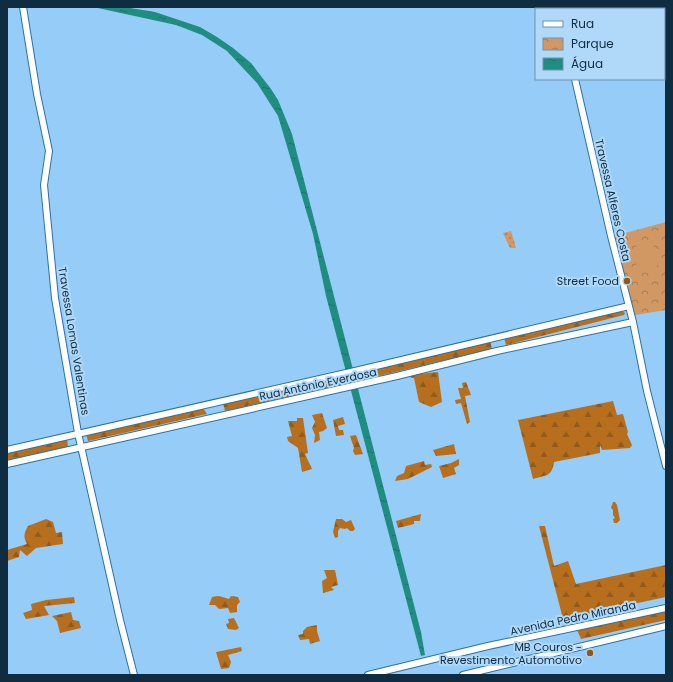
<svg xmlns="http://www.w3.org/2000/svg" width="673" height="682" viewBox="0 0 673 682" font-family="Poppins,sans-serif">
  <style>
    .grass { fill: url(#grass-dots) }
    .forest { fill: url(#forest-firs) }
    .park { fill: url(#park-crowns) }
    .garden { fill: #d19863 }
    .water { fill: url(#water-ripples) }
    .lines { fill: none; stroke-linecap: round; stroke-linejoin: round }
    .secondary-casing { stroke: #2c72a4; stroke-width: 8 }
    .secondary { stroke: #fff; stroke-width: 6 }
    .poi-dot { fill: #925715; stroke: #afd8f9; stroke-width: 1.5 }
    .labels { text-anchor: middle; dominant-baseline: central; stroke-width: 4; stroke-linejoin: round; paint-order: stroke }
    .street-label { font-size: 11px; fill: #0f2c41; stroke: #afd8f9 }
    .poi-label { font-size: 11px; fill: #0f2c41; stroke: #afd8f9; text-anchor: end }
  </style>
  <defs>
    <pattern id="grass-dots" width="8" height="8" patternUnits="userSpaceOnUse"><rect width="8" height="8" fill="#d19863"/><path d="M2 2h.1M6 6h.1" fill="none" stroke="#a87c53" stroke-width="1.8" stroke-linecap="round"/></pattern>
    <pattern id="forest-firs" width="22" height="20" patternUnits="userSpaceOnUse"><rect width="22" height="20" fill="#b76f1d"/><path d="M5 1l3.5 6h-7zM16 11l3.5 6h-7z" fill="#935b1b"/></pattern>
    <pattern id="park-crowns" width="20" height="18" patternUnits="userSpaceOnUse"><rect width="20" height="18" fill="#d19863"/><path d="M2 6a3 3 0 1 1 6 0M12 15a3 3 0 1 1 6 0" fill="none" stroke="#a87c53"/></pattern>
    <pattern id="water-ripples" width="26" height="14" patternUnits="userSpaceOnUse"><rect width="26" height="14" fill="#1f8d80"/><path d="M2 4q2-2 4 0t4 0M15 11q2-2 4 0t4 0" fill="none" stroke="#1a736a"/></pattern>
  </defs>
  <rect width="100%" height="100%" fill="#96ccf8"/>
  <!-- grass -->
  <path class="grass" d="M511 231 516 248H510L503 233Z"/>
  <!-- forest -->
  <path class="forest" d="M622 311 625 313 624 315 506 345 504 338Z
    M490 340 492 349 361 380 358 371Z
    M438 372 442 402 431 407 419 402 414 378H411L410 375Z
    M339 376 341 385 225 411 223 403Z
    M466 382 471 395 465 396 470 422 467 424 461 403 456 404 455 400 461 399 458 388H463L462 383Z
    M613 401 617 415 623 414 628 432 627 434 632 445 630 448 602 450 600 445V453L554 462C552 477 546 475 533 479L518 420Z
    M203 408 207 414 88 441 86 434Z
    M322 413 327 428 323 431 319 432 320 440 314 443 315 435 312 428 315 422 312 415Z
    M343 417 345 424 338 426 339 430H343L344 435 336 436 333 420Z
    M297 418H303L308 453 305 454 312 469 302 472 298 448 288 441 287 437 292 436 288 421H297Z
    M356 435 363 454 355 455 353 451 354 448 350 436Z
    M67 438 68 447 7 460V452Z
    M454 444 456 454 436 456 433 450Z
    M459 459V465L454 468 456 474 443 478 439 466 451 463Z
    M424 461 425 465 431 464 432 467 408 479 395 481 397 476 404 473 406 466Z
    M613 502H615L617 505 620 520 617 523H614L613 519 615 518 613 515V510L611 508Z
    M421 514 420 521H414V524L398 528 396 521Z
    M46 519 53 522 56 533 62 532 63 544 36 548 27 556 20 550 19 557 7 561V550L27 544C23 537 24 533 28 526Z
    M336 519H342L346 522 351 520 355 529 353 531H350L347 528 345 529 340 528 338 531V537L335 538 333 532Z
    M539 526H545L554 566 568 561 576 584 666 565V597L563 619Z
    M324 570H335L338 585 331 587 334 590 323 593 322 581 327 578Z
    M219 596 229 599 231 596 238 597 240 602 237 605V612L230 613 228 608 219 609 215 605H209L212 597Z
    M74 597 75 603 44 606 49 615 26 619 23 613 32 610 31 604 46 600Z
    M666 610V620L581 639 577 630Z
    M71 612 73 620 79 621 81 628 60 633 57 621 52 616Z
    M234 618 239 628 236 630 228 629 226 624 229 623 228 619Z
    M317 625V631L320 641 310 644 309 639 300 640 298 635 303 634V631L307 627Z
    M241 647 242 651 228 655 231 662 229 668 221 669 216 652Z"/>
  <!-- park -->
  <path class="park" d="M666 222V310L635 315 614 236Z"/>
  <!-- garden -->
  <path class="garden" d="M651 241C656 251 659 257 657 268 652 270 646 272 641 270 634 267 633 253 635 247L644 242Z"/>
  <!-- water -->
  <path class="water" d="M93 7H124L155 12 200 27 217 37 233 48 251 63 271 89 278 100 292 134 421 632 425 655 421 656 326 296 313 234 278 116 257 83 227 51 202 35 176 25Z"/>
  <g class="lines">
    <defs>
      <path id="secondary" d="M23 7 37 94 49 151 44 185 55 298 78 433 120 620 134 675
        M557 7V9
        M575 79 611 236 633 322 647 391 666 466
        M7 450 355 371 629 306
        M7 464 397 376 497 351 633 322
        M368 675 488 646 666 608
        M463 675 666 626"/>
    </defs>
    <!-- secondary casing -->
    <use href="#secondary" class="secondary-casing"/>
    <!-- secondary -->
    <use href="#secondary" class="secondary"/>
  </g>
  <!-- markers -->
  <g class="poi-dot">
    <circle cx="627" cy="281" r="4"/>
    <circle cx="590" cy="653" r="4"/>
  </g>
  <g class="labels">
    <!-- street labels -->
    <g class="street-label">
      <text transform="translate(613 200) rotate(77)">Travessa Alferes Costa</text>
      <text transform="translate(74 341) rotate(81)">Travessa Lomas Valentinas</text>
      <text transform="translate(318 384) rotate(-12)">Rua Antônio Everdosa</text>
      <text transform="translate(573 618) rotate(-12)">Avenida Pedro Miranda</text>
    </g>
    <!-- poi labels -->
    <g class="poi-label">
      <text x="619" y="281">Street Food</text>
      <text x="582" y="647">MB Couros -<tspan x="582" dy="13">Revestimento Automotivo</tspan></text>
    </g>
  </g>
  <!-- border -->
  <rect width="673" height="682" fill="none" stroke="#0f2c41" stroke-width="16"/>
  <!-- legend -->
  <rect x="535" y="8" width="130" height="72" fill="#afd8f9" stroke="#6f93af"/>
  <rect x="543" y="21" width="20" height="6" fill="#ffffff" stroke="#6f93af"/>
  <text x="571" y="28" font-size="12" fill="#0f2c41">Rua</text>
  <rect x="543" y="38" width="20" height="12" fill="url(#park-crowns)" stroke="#6f93af"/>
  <text x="571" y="48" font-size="12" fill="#0f2c41">Parque</text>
  <rect x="543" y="58" width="20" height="12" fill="url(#water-ripples)" stroke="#6f93af"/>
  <text x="571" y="68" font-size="12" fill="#0f2c41">Água</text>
</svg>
